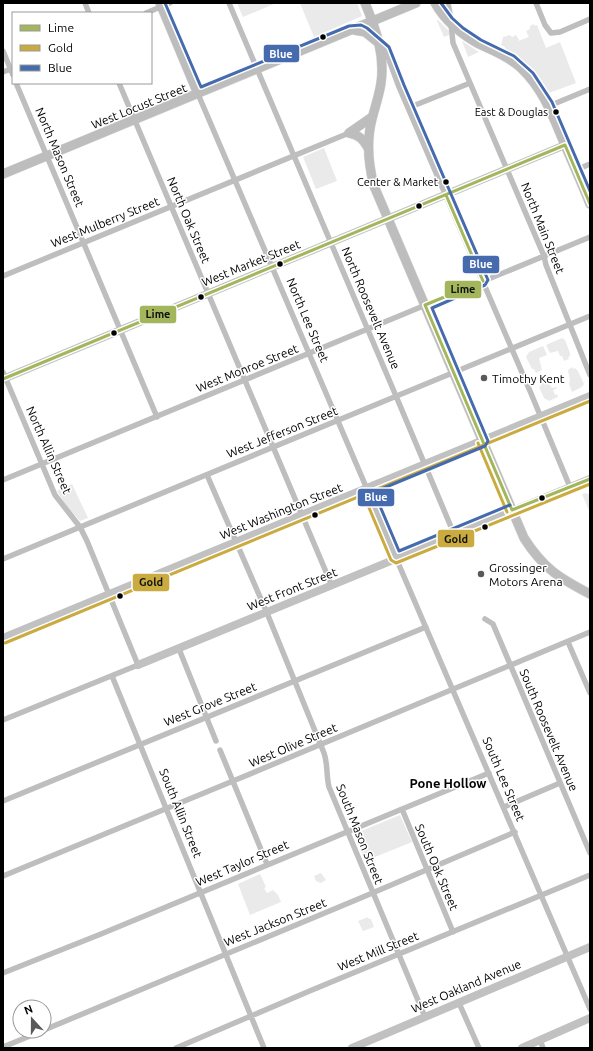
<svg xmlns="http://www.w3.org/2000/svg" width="593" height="1051" viewBox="0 0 593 1051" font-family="Ubuntu,sans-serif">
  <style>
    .green { fill: #eaeaea }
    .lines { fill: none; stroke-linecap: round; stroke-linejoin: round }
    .primary-casing { stroke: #dbdbdb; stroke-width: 10 }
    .street { stroke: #bebebe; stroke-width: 5.5 }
    .secondary { stroke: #c1c1c1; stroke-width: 8 }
    .primary { stroke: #bdbdbd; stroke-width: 9 }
    .bus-1-casing { stroke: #fff; stroke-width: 6 }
    .bus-2-casing { stroke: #fff; stroke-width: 6 }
    .bus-3-casing { stroke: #fff; stroke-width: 6 }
    .bus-1 { stroke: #a3b65c; stroke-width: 3 }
    .bus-2 { stroke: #caab40; stroke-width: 3 }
    .bus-3 { stroke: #456bae; stroke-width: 3 }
    .bus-dot { fill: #000; stroke: #fff; stroke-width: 1.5 }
    .poi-dot { fill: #595959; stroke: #fff; stroke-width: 1.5 }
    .labels { text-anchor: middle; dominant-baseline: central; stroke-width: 3; stroke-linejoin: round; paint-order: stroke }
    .bus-label { font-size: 11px; fill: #000; stroke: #fff; text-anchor: end }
    .street-label { font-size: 12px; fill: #000; stroke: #fff }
    .poi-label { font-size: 12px; fill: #000; stroke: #fff; text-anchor: start }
    .neighbourhood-label { font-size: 13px; font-weight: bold; fill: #000; stroke: #fff }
    .line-badge { stroke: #fff; stroke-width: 1.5 }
    .badge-label { font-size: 11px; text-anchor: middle; font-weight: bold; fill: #fff }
    .pale-badge-label { font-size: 11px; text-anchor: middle; font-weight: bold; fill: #111 }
  </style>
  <rect width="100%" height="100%" fill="#fff"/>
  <!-- green -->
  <path class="green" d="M237 3H274V4L243 17Z
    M300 3H357L362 16 314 37Z
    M437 19 449 31V35L444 37 437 21Z
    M534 24 535 26 537 25 546 48 560 42 576 83 549 93C539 74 523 61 505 49V47L501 45 503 37 510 35 512 37 516 35 519 40 518 41 529 37 526 31 530 29V26Z
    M462 41 479 52 468 57Z
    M324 148 337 181 316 189 303 157Z
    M562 338 565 340 570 353V356L568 357 569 359 564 361 562 356H560L558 351 550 353 546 345Z
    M543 346 547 355 539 358 542 370 536 373 534 369H532L526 357 529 352Z
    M572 367 573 369 575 368 578 371 584 384 582 387 572 392 569 384 570 381 568 370Z
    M546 379 552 388 556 387 557 388 553 390 555 395 557 394 558 397 549 401 544 398 539 387 541 386 539 381Z
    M72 484 88 518 80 521 68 508 57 491Z
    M586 493 590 495V513L582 494Z
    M400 815 412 842 365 861 354 834Z
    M321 873 326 880 321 883 316 881 314 876Z
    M260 874 266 887 264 888 267 893 273 890 278 895 281 902 250 915 238 884Z
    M368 917 369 919H371L374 927 363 931 358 921Z"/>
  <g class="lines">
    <defs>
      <path id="primary" d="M160 3 198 94
        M365 3C376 29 385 55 381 83 379 96 375 107 372 119 366 142 368 163 374 186L524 538C543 568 559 578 590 594
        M435 3C444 20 462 35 479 44 494 51 509 57 521 68 544 90 553 117 565 145 573 164 582 184 590 204
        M446 3 449 20
        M354 30 365 32 380 44
        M349 133 372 117
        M349 133C359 135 363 139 368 148
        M3 174 416 3"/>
    </defs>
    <!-- primary casing -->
    <use href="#primary" class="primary-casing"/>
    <!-- street -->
    <path class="street" d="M85 3 89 13
      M229 3 396 396 454 534
      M536 3 545 25 551 33 560 32 590 19
      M146 13 170 3
      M451 24 453 43 544 256 546 265 590 375
      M380 44 385 49 399 87 530 391 570 487
      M3 51 13 75
      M3 72 13 68
      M16 83 157 417
      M119 83 332 586
      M198 94 367 489 396 558 590 1009
      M549 106 590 89
      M408 108 470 83
      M576 170 590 164
      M3 276 349 133
      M3 372 55 495 80 527 87 541 138 665 3 720
      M207 475 267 613 324 753C328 764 326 775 329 787L425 1017
      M3 480 590 237
      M3 559 590 316
      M485 619 493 624 590 853
      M568 642 590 693
      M179 649 216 741
      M112 676 264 1048
      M220 750 267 864
      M3 801 426 627
      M504 807 560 783
      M402 809 453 932
      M3 876 233 781 590 632
      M3 973 101 934 489 773
      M459 1003 479 1048
      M44 1030 363 897 515 832
      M540 1040 543 1048
      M3 1047 42 1031
      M176 1048 312 990 590 875"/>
    <!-- secondary -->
    <path class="secondary" d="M3 379 565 145
      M3 638 590 396
      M138 665 590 479
      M352 1048 590 947
      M522 1048 590 1018"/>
    <!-- primary -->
    <use href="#primary" class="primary"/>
    <defs>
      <path id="bus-1" d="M446 195 483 281 425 305 512 510 590 479
        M3 379 565 145 590 204"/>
      <path id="bus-2" d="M478 443 507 512
        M362 491 391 560 396 563 590 484
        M5 643 590 401"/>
      <path id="bus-3" d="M165 3 201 87 349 26 361 25 367 28 389 47 404 85 488 280 485 285 432 308 488 441 485 446 374 492 399 551 510 505
        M441 3 452 18 463 28 481 40 514 56 533 73 552 102 590 191"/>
    </defs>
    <!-- bus-1 casing -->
    <use href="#bus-1" class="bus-1-casing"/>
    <!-- bus-2 casing -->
    <use href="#bus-2" class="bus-2-casing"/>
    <!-- bus-3 casing -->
    <use href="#bus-3" class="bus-3-casing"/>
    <!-- bus-1 -->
    <use href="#bus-1" class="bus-1"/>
    <!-- bus-2 -->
    <use href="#bus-2" class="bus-2"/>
    <!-- bus-3 -->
    <use href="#bus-3" class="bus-3"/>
  </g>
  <!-- markers -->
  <g class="bus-dot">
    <circle cx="323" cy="37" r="3.5"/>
    <circle cx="556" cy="112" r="3.5"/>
    <circle cx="446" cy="182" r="3.5"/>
    <circle cx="419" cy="206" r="3.5"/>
    <circle cx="280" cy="264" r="3.5"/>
    <circle cx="201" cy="297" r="3.5"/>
    <circle cx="114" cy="333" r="3.5"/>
    <circle cx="542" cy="498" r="3.5"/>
    <circle cx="315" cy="515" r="3.5"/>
    <circle cx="485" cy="527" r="3.5"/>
    <circle cx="120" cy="596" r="3.5"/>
  </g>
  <g class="poi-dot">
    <circle cx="484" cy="378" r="4"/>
    <circle cx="481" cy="574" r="4"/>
  </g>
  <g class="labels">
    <!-- bus labels -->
    <g class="bus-label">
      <text x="548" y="112">East &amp; Douglas</text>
      <text x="438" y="182">Center &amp; Market</text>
    </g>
    <!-- street labels -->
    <g class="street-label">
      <text transform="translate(139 106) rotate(-22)">West Locust Street</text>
      <text transform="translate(60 157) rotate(67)">North Mason Street</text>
      <text transform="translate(189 220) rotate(67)">North Oak Street</text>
      <text transform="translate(105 222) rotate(-22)">West Mulberry Street</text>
      <text transform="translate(543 228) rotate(68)">North Main Street</text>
      <text transform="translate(251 263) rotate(-22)">West Market Street</text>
      <text transform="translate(371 308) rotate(67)">North Roosevelt Avenue</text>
      <text transform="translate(308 320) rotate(67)">North Lee Street</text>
      <text transform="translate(247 368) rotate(-22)">West Monroe Street</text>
      <text transform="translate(282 432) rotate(-22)">West Jefferson Street</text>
      <text transform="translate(49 450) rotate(66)">North Allin Street</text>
      <text transform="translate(281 511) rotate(-22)">West Washington Street</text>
      <text transform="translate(292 589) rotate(-22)">West Front Street</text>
      <text transform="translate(210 704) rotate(-22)">West Grove Street</text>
      <text transform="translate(549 730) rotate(67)">South Roosevelt Avenue</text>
      <text transform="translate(293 745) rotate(-23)">West Olive Street</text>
      <text transform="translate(504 779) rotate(67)">South Lee Street</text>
      <text transform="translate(181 813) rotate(68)">South Allin Street</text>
      <text transform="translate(360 834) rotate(68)">South Mason Street</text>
      <text transform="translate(242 863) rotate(-23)">West Taylor Street</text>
      <text transform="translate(437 867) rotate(67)">South Oak Street</text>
      <text transform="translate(275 922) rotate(-22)">West Jackson Street</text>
      <text transform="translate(378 951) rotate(-22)">West Mill Street</text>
      <text transform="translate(466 986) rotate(-23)">West Oakland Avenue</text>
    </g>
    <!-- poi labels -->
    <g class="poi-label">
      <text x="492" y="378">Timothy Kent</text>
      <text x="489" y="567">Grossinger<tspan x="489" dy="14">Motors Arena</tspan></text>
    </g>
    <!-- neighbourhood labels -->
    <g class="neighbourhood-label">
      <text x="448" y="783">Pone Hollow</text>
    </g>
  </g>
  <g class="line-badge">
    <rect x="263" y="44" width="37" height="19" rx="4" fill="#456bae"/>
    <rect x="462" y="255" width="38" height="19" rx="4" fill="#456bae"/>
    <rect x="444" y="280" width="38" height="19" rx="4" fill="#a3b65c"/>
    <rect x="139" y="305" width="38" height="19" rx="4" fill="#a3b65c"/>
    <rect x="357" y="488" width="38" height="19" rx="4" fill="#456bae"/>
    <rect x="437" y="529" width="38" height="19" rx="4" fill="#caab40"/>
    <rect x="132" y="573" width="38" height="19" rx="4" fill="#caab40"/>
  </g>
  <g class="badge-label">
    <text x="281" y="58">Blue</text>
    <text x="481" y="268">Blue</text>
    <text x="376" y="501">Blue</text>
  </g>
  <g class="pale-badge-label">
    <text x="463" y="293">Lime</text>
    <text x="158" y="318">Lime</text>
    <text x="456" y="543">Gold</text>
    <text x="151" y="586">Gold</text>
  </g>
  <!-- border -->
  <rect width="593" height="1051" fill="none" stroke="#000000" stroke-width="8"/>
  <!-- legend -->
  <rect x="12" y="12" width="140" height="72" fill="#ffffff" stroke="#999999"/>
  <rect x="20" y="25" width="20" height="6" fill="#a3b65c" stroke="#999999"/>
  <text x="48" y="32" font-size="12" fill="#000000">Lime</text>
  <rect x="20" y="45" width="20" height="6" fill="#caab40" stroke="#999999"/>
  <text x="48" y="52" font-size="12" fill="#000000">Gold</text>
  <rect x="20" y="65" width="20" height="6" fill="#456bae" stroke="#999999"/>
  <text x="48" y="72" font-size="12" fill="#000000">Blue</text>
  <!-- north arrow -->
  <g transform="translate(32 1019) rotate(339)"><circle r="19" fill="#ffffff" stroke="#999999"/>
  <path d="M0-3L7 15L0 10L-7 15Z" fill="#595959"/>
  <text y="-6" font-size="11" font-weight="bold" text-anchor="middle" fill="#000000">N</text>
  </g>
</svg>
